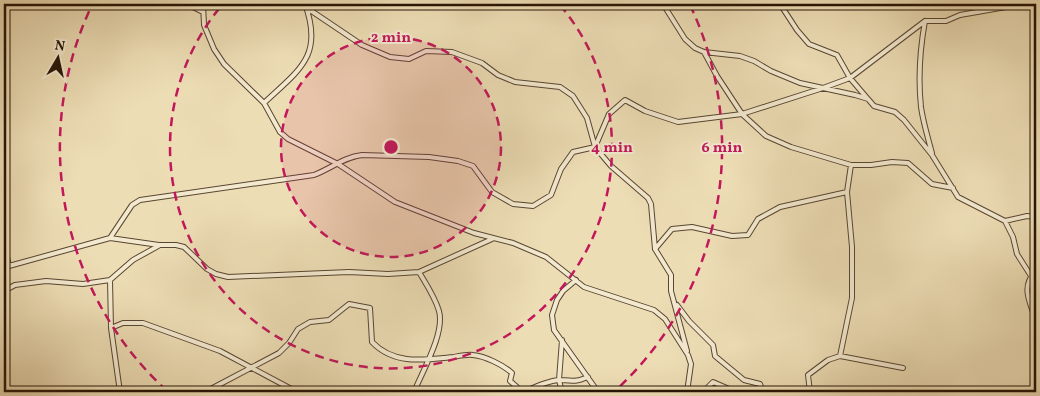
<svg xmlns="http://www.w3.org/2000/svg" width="1040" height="396" viewBox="0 0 1040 396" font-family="Vollkorn,serif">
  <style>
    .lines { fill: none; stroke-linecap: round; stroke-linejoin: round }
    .street-casing { stroke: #584632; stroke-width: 6 }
    .street { stroke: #f3e9cf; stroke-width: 4 }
    .ring { fill: none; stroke: #c2185b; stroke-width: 2.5; stroke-dasharray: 9 6 }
    .centre { fill: #c2185b; stroke: #f3e9cf; stroke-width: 2.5 }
    .ring-label { font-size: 15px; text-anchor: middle; font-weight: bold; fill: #c2185b; stroke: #f3e9cf; stroke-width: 4; stroke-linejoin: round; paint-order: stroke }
  </style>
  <rect width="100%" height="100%" fill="#edddb5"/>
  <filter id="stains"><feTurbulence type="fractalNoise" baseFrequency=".004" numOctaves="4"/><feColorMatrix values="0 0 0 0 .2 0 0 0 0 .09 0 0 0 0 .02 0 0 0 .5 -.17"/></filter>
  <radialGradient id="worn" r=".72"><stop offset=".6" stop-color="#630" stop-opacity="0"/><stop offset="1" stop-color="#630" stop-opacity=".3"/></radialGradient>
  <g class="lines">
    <defs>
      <path id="street" d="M187 4 203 12
        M203 4 204 25 214 49 224 64 264 103 280 132 288 139 338 164 395 202 474 233 513 243 546 257 584 287 654 310 665 319 688 355 691 364 687 392
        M663 4 685 39 695 48 704 52 740 56 754 61 771 71 800 83 855 95 868 99 874 106 895 112 904 120 932 155 958 197 1005 221 1013 237 1017 254 1031 276
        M780 4 797 30 809 44 837 55 850 78 867 98
        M307 8 362 45 390 57 409 59 426 51 452 52 482 63 498 75 515 82 560 87 573 96 587 118 595 147 611 166 648 198 651 204 655 249 671 275V291L687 351
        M704 52 717 76 742 114 766 136 791 147 851 165H871L892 162 908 163 932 184 953 188
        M264 103C299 70 324 56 305 4
        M595 147 609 114 625 100 645 111 678 122 742 114 823 88 850 78 925 21
        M932 153C928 138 923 122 921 107 918 79 920 49 925 21H946L960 15 1023 4
        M1005 221 1027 216 1036 217
        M4 234 6 253
        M110 238 132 205 140 200 314 175C330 169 344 157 362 155L429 157 458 161 473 166 492 192 513 204 533 206 551 195 561 169 573 152 595 147
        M655 249 672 229 692 227 732 236 748 235 758 219 780 207 847 192 851 165
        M6 253 9 266
        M4 269 9 266 110 238 159 245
        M1036 270C1020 288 1030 301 1036 321
        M110 280 111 328 120 392
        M576 280 563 291 557 300 552 315 554 330 598 392
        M4 291 15 285 46 281 83 284 110 280 133 260 160 245H176L184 247 207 269 216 274 228 277 349 272 388 274 419 272 492 239
        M677 305 689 321 713 345 715 356 744 380 760 384 763 392
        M111 328 123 323H143L220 351 297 392
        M562 340 559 380 562 392
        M840 356 852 298V247L847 192
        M205 392 279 353 289 343 298 329 310 322 329 320 349 304 370 308 372 342C394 365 423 360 453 357 459 356 467 354 473 355 485 356 503 365 512 373L510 381 517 387 519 392
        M414 392C423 370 445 333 439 311 435 297 426 284 419 272
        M526 392C532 387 552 380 560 380 574 380 573 383 588 377
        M703 392 713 382 736 392
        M810 392 808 375 828 360 840 356 903 368"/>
    </defs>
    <!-- street casing -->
    <use href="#street" class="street-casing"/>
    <!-- street -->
    <use href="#street" class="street"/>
  </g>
  <!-- distance rings -->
  <circle cx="391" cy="147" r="110" fill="#c2185b" fill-opacity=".12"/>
  <g class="ring">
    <circle cx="391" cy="147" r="110"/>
    <path d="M560 5A221 221 0 1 1 222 5"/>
    <path d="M167 391A331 331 0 0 1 92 5M690 5A331 331 0 0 1 615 391"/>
  </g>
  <circle cx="391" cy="147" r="8" class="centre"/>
  <g class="ring-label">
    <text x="391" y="42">2 min</text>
    <text x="612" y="152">4 min</text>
    <text x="722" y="152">6 min</text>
  </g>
  <!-- margin -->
  <rect width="1040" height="396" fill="none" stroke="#edddb5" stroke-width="20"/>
  <rect x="5" y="5" width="1030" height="386" fill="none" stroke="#261406" stroke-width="2.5"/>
  <rect x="10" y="10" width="1020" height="376" fill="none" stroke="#261406"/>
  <!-- north arrow -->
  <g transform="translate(58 58) rotate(9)" stroke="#f3e9cf" stroke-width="4" paint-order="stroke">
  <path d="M0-4L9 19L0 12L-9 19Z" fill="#261406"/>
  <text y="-8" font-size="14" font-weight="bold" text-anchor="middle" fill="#261406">N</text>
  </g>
  <rect width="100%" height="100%" filter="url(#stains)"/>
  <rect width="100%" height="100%" fill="url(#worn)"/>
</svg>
